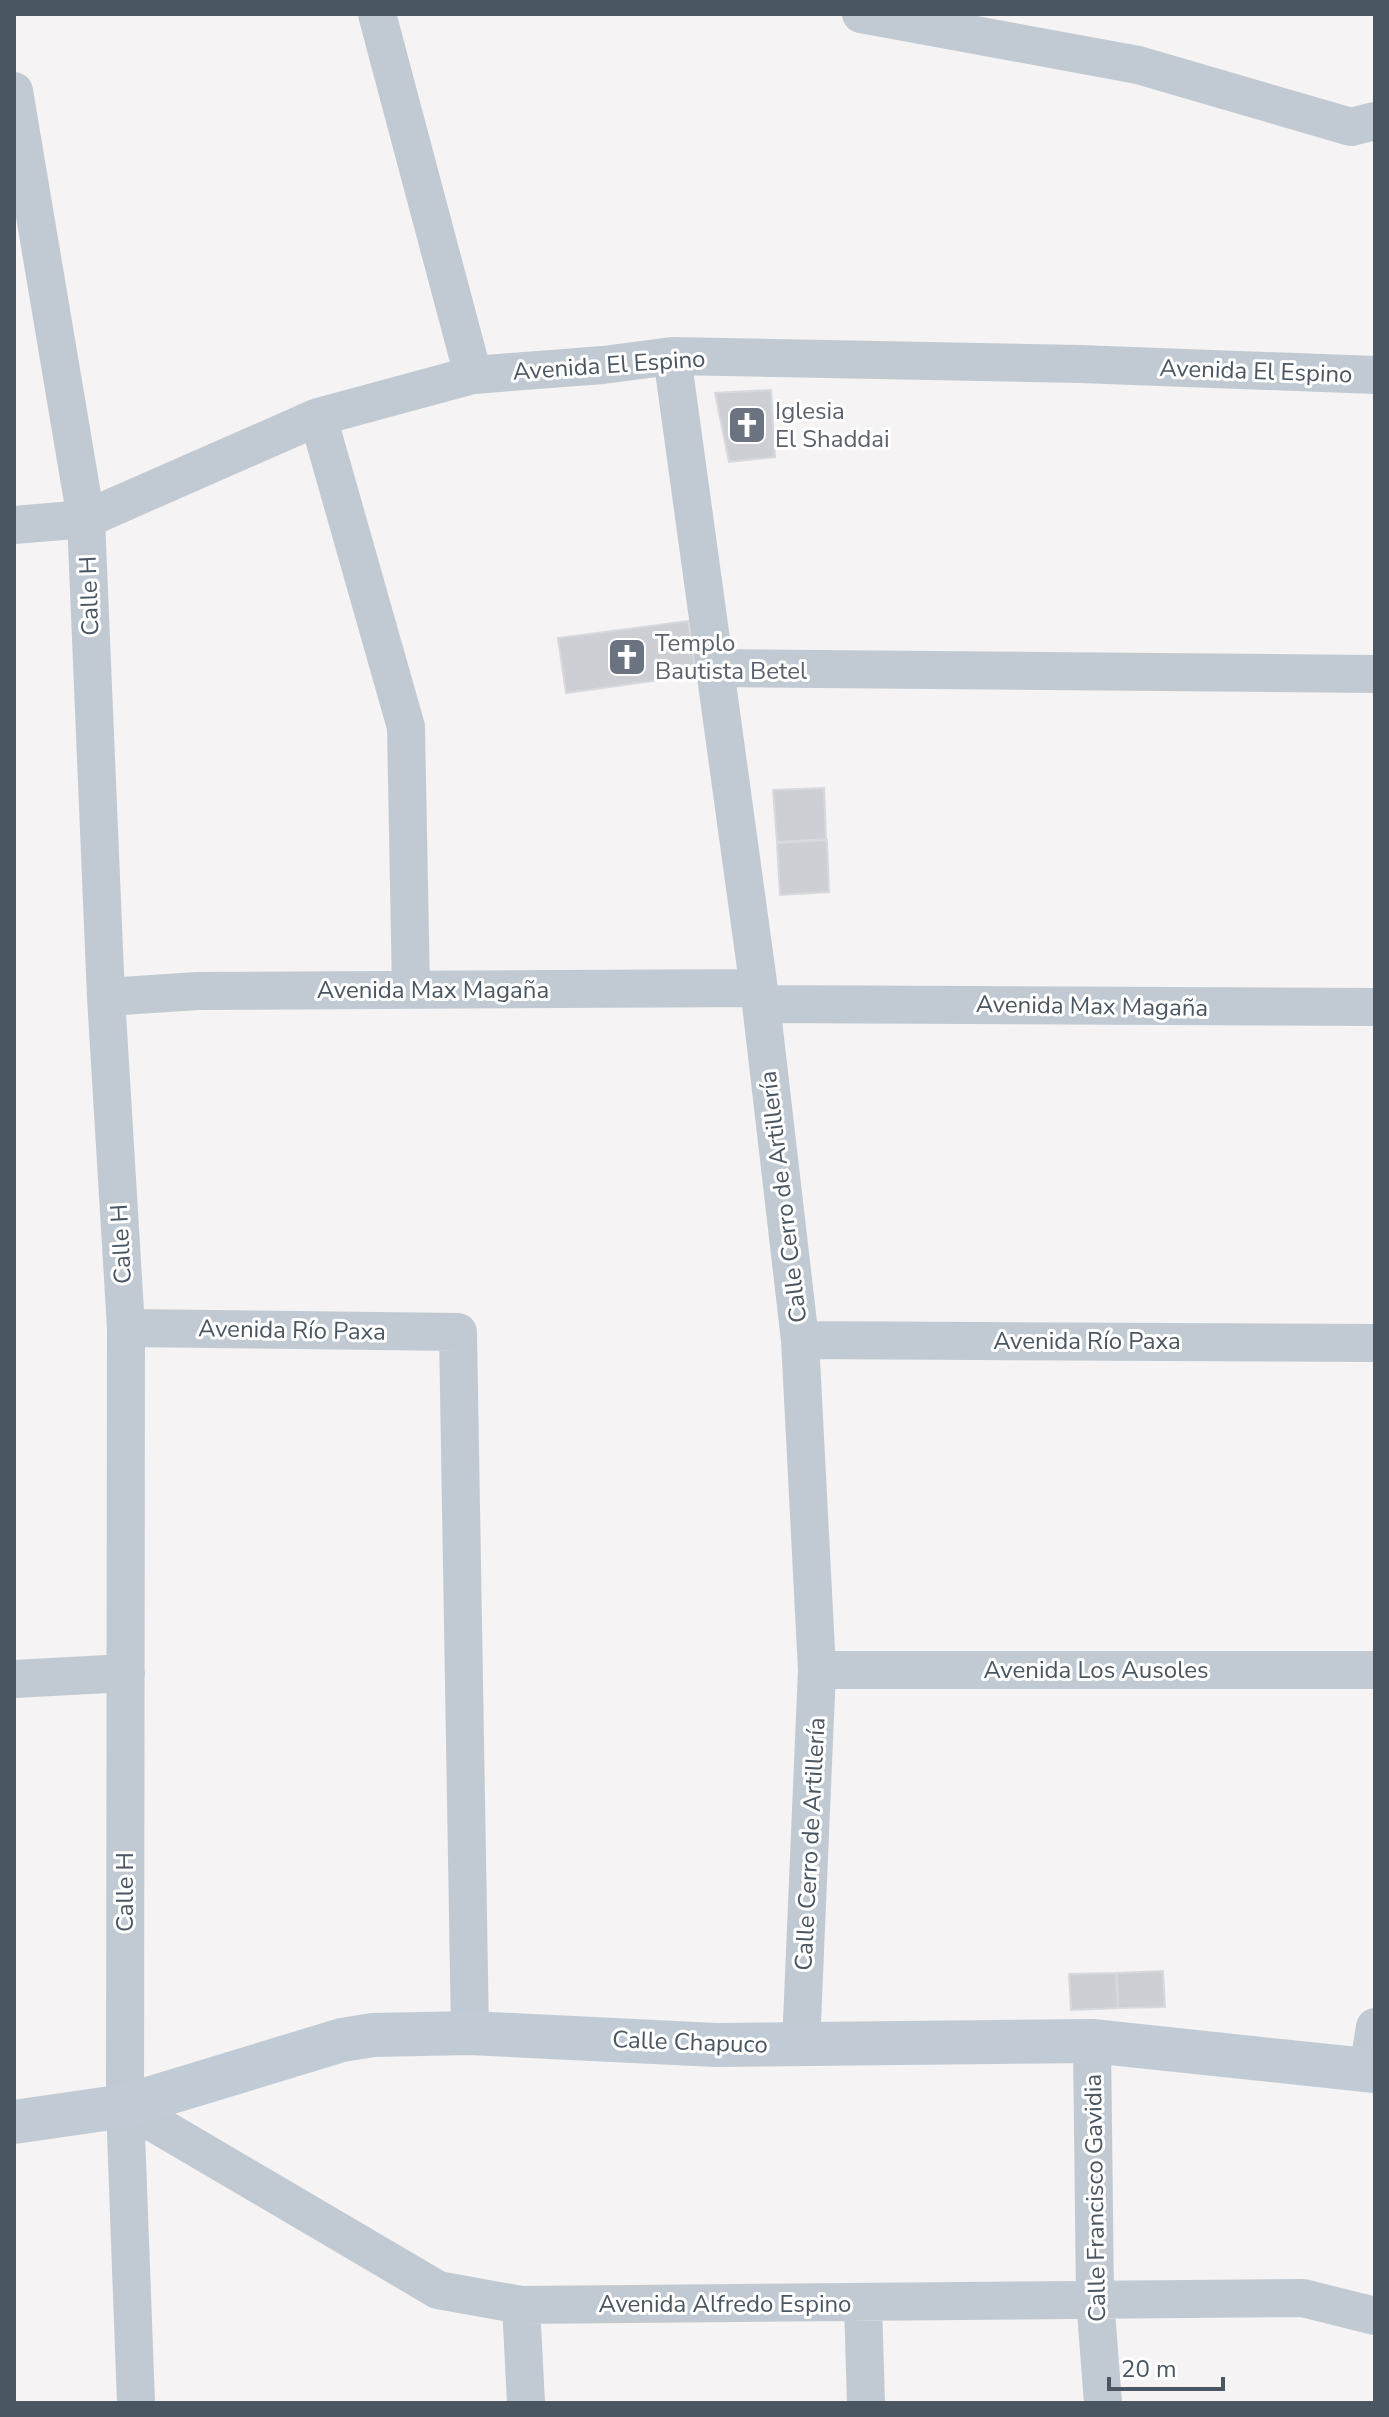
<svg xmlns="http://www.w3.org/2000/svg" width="1389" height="2417" viewBox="0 0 1389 2417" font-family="'Nunito Sans',sans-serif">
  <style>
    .building { fill: #cdcfd5; stroke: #d7d9de; stroke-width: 2 }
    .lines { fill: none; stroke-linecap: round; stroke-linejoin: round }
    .street { stroke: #c1cad2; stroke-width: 38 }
    .secondary { stroke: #c1cbd6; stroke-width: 44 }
    .labels { text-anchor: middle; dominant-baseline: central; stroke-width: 6; stroke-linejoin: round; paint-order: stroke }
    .street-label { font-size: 24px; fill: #4a5661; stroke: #fff }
    .worship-label { font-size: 24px; fill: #5b616d; stroke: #fff; text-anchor: start }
  </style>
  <rect width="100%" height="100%" fill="#f5f3f3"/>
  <!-- building -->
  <path class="building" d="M771 390 775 457 729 462 715 393Z
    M688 621 696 675 566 693 558 638Z
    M824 788 826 839 777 842 773 790Z
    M827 840 829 892 780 895 777 843Z
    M1163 1971 1165 2007 1118 2008 1117 1973Z
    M1116 1973 1118 2008 1071 2010 1069 1974Z"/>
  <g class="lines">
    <!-- street -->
    <path class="street" d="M377 14 473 375
      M861 14 1138 65 1351 127 1375 121
      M14 91 86 519 106 997 126 1328 125 2106 136 2403
      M672 356 761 1004 800 1340 817 1670 801 2045
      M318 417 406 727 411 990
      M14 525 86 519 318 417 473 375 603 365 672 356 1080 364 1375 375
      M717 668 1375 674
      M106 997 198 991 759 988
      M761 1004 1375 1007
      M126 1328 458 1332 470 2033
      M800 1340 1375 1343
      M817 1670H1375
      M14 1679 126 1673
      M1092 2041 1095 2299 1103 2403
      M1368 2070 1375 2027
      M125 2106 438 2290 521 2305 1303 2298 1375 2316
      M863 2304 866 2403
      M521 2305 526 2403"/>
    <!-- secondary -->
    <path class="secondary" d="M14 2122 125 2106 342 2040 373 2035 470 2033 716 2045 1092 2041 1375 2071"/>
  </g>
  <!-- icons -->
  <defs>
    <symbol id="church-square" viewBox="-11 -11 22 22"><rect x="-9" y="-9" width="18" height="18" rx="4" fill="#6b7280" stroke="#fff"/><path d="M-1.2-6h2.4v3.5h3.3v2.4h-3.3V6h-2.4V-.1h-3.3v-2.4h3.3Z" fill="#fff"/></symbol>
  </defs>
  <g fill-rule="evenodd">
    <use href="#church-square" x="725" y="403" width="44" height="44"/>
    <use href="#church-square" x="605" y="635" width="44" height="44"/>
  </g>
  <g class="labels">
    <!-- street labels -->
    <g class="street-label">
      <text transform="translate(609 365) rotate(-4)">Avenida El Espino</text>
      <text transform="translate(1256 371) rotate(2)">Avenida El Espino</text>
      <text transform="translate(89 596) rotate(-92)">Calle H</text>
      <text x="433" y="990">Avenida Max Magaña</text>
      <text transform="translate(1092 1006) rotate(1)">Avenida Max Magaña</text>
      <text transform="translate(783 1197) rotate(-97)">Calle Cerro de Artillería</text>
      <text transform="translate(121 1244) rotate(-93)">Calle H</text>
      <text transform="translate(292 1330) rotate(1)">Avenida Río Paxa</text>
      <text x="1087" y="1341">Avenida Río Paxa</text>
      <text x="1096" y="1670">Avenida Los Ausoles</text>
      <text transform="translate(810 1844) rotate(-87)">Calle Cerro de Artillería</text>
      <text transform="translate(125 1892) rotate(-90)">Calle H</text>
      <text transform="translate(690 2042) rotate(2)">Calle Chapuco</text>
      <text transform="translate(1095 2198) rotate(-91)">Calle Francisco Gavidia</text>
      <text x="725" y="2304">Avenida Alfredo Espino</text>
    </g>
    <!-- worship labels -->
    <g class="worship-label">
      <text x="775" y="411">Iglesia<tspan x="775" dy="28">El Shaddai</tspan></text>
      <text x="655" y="643">Templo<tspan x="655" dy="28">Bautista Betel</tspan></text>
    </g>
  </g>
  <!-- border -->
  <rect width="1389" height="2417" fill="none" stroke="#4a5661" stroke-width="32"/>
  <!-- scale -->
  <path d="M1109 2377v12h114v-12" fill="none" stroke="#4a5661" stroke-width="4"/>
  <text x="1121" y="2377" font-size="24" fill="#4a5661" stroke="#ffffff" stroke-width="6" paint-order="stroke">20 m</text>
</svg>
